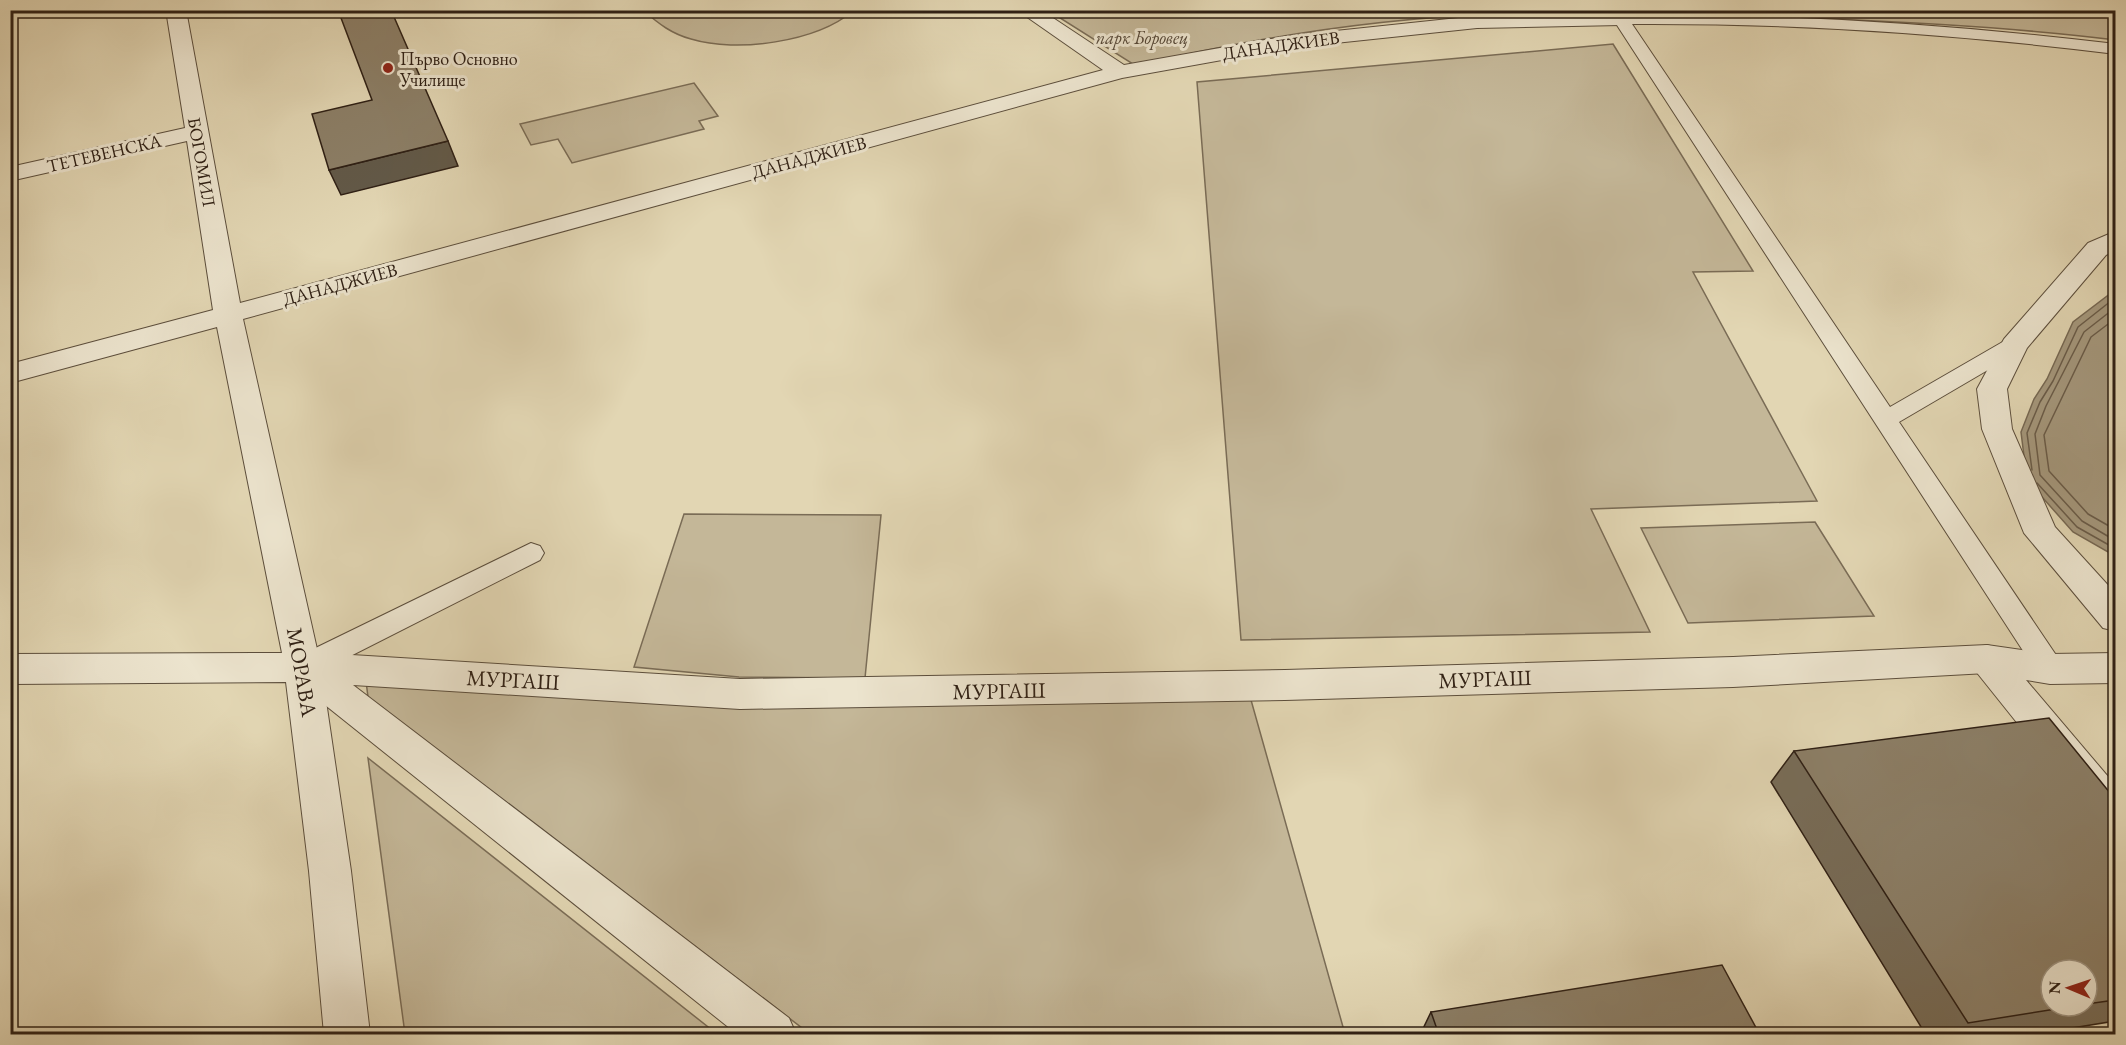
<svg xmlns="http://www.w3.org/2000/svg" width="2126" height="1045" viewBox="0 0 2126 1045" font-family="'EB Garamond',serif">
  <style>
    .green { fill: #c4b798; stroke: #7a6c56; stroke-width: 1.5 }
    .water { fill: #a5987d; stroke: #766853; stroke-width: 1.5 }
    .lines { fill: none; stroke-linecap: round; stroke-linejoin: round }
    .shore { stroke: #6a5c49; stroke-width: 1.5 }
    .service-casing { stroke: #5c4e3c; stroke-width: 2 }
    .pedestrian-casing { stroke: #5c4e3c; stroke-width: 2 }
    .minor-casing { stroke: #5c4e3c; stroke-width: 2 }
    .service { fill: #ece4ce; fill-rule: evenodd }
    .pedestrian { fill: #ece4ce; fill-rule: evenodd }
    .minor { fill: #ece4ce; fill-rule: evenodd }
    .wall { fill: #786d59; stroke: #2f2015; stroke-width: 1.5; fill-rule: evenodd }
    .shaded-wall { fill: #625948; stroke: #2f2015; stroke-width: 1.5 }
    .building { fill: #8c7f67; stroke: #2f2015; stroke-width: 1.5 }
    .poi-dot { fill: #8f2418; stroke: #ece4ce; stroke-width: 2 }
    .labels { text-anchor: middle; dominant-baseline: central; stroke-width: 6; stroke-linejoin: round; paint-order: stroke }
    .far-park-label { font-size: 18px; font-style: italic; fill: #544636; stroke: #ece4ce }
    .far-street-label { font-size: 18px; fill: #2f2015; stroke: #ece4ce }
    .far-poi-label { font-size: 18px; fill: #2f2015; stroke: #ece4ce; text-anchor: start }
    .street-label { font-size: 22px; fill: #2f2015; stroke: #ece4ce }
  </style>
  <rect width="100%" height="100%" fill="#e2d6b3"/>
  <filter id="stains"><feTurbulence type="fractalNoise" baseFrequency=".00333" numOctaves="4"/><feColorMatrix values="0 0 0 0 .2 0 0 0 0 .09 0 0 0 0 .02 0 0 0 .5 -.17"/></filter>
  <radialGradient id="worn" r=".72"><stop offset=".6" stop-color="#630" stop-opacity="0"/><stop offset="1" stop-color="#630" stop-opacity=".3"/></radialGradient>
  <!-- green -->
  <path class="green" d="M2115 10 2116 40C2002 26 1889 21 1775 17 1681 13 1587 10 1493 14 1373 19 1252 38 1136 66L1049 11Z
    M644 11H853C816 42 737 53 691 39 672 34 659 24 644 11Z
    M1613 44 1753 271 1693 272 1817 501 1591 509 1650 632 1241 640 1197 82Z
    M694 83 718 116 699 121 704 129 572 163 558 139 531 145 520 124Z
    M684 514 881 515 865 678 739 677 634 667Z
    M1815 522 1874 616 1688 623 1641 528Z
    M366 681 1251 700 1345 1034H810L368 697Z
    M368 758 717 1034H405Z"/>
  <!-- water -->
  <path class="water" d="M2115 290V556L2073 532 2027 480 2021 432 2034 399 2047 379 2073 322Z"/>
  <g class="lines">
    <!-- shore -->
    <path class="shore" d="M2116 307 2084 332 2046 406 2035 434 2040 475 2082 521 2116 541
      M2116 318 2091 337 2044 435 2049 471 2088 514 2116 530
      M2032 470 2027 433 2040 402 2053 381 2078 327 2116 297
      M2037 483 2077 527 2116 549"/>
    <defs>
      <path id="service" d="M1621 14C1787 14 1951 24 2116 44V54C1955 34 1794 23 1632 24L1890 407 2006 340H2022L2025 345 2022 350 1899 422 2060 661 2064 669 2060 677 2050 680 2040 677 1613 19Z
        M531 543 540 546 544 553 540 560 313 675 303 678 293 675 289 667 293 659Z"/>
      <path id="pedestrian" d="M2116 231V250L2106 255 2027 348 2007 389 2012 429 2055 527 2116 594V631L2103 628 2024 533 1982 429 1977 389 2004 339 2088 243Z
        M1987 645 2000 649 2005 659 2000 669 1987 673 1733 687 1285 700 740 709 353 685 789 1018 796 1034H737L290 677 285 667 290 657 303 652 740 679 1285 670 1733 657Z"/>
      <path id="minor" d="M166 10H186L240 303 1103 70 1017 10H1041L1124 65 1288 36 1477 16 1621 13 1628 15 1631 19 1628 23 1621 25 1477 28 1288 48 1122 78 243 319 321 667 351 871 370 1034H324L309 871 286 682 10 684V654L282 653 217 327 10 383V364L213 310 187 141 10 181V167L185 128Z
        M1987 645 2050 654 2116 653V683L2050 684 2026 680 2116 786V834L2102 829 1974 669 1969 659 1974 649Z"/>
    </defs>
    <!-- service casing -->
    <use href="#service" class="service-casing"/>
    <!-- pedestrian casing -->
    <use href="#pedestrian" class="pedestrian-casing"/>
    <!-- minor casing -->
    <use href="#minor" class="minor-casing"/>
    <!-- service -->
    <use href="#service" class="service"/>
    <!-- pedestrian -->
    <use href="#pedestrian" class="pedestrian"/>
    <!-- minor -->
    <use href="#minor" class="minor"/>
  </g>
  <!-- wall -->
  <path class="wall" d="M1794 751 2115 799V1021L2029 1035H1926L1771 782ZM2087 970V1006H2051Z
    M1431 1012 1760 1035H1420Z"/>
  <!-- shaded-wall -->
  <path class="shaded-wall" d="M448 141 458 166 341 195 329 170Z"/>
  <!-- building -->
  <path class="building" d="M338 10H391L448 141 329 170 312 114 372 100Z
    M2049 718 2115 799V1000L2087 1004V970H2051V1006H2075L1968 1023 1794 751Z
    M1722 965 1760 1035H1439L1431 1012Z"/>
  <!-- markers -->
  <circle class="poi-dot" cx="388" cy="68" r="6"/>
  <g class="labels">
    <!-- far-park labels -->
    <g class="far-park-label">
      <text x="1142" y="37">парк Боровец</text>
    </g>
    <!-- far-street labels -->
    <g class="far-street-label">
      <text transform="translate(1281 45) rotate(-8)">ДАНАДЖИЕВ</text>
      <text transform="translate(104 153) rotate(-13)">ТЕТЕВЕНСКА</text>
      <text transform="translate(809 157) rotate(-15)">ДАНАДЖИЕВ</text>
      <text transform="translate(202 162) rotate(80)">БОГОМИЛ</text>
      <text transform="translate(340 284) rotate(-15)">ДАНАДЖИЕВ</text>
    </g>
    <!-- far-poi labels -->
    <g class="far-poi-label">
      <text x="400" y="58">Първо Основно<tspan x="400" dy="21">Училище</tspan></text>
    </g>
    <!-- street labels -->
    <g class="street-label">
      <text transform="translate(302 672) rotate(80)">МОРАВА</text>
      <text transform="translate(1485 679) rotate(-2)">МУРГАШ</text>
      <text transform="translate(513 680) rotate(3)">МУРГАШ</text>
      <text transform="translate(999 691) rotate(-1)">МУРГАШ</text>
    </g>
  </g>
  <!-- margin -->
  <rect width="2126" height="1045" fill="none" stroke="#e2d6b3" stroke-width="36"/>
  <rect x="12" y="12" width="2102" height="1021" fill="none" stroke="#2f2015" stroke-width="3"/>
  <rect x="18" y="18" width="2090" height="1009" fill="none" stroke="#2f2015" stroke-width="1.5"/>
  <!-- north arrow -->
  <g transform="translate(2069 988) rotate(272)"><circle r="28" fill="#ece4ce" stroke="#a09684" stroke-width="1.5"/>
  <path d="M0-4.5L10 22L0 15L-10 22Z" fill="#8f2418"/>
  <text y="-9" font-size="16" font-weight="bold" text-anchor="middle" fill="#2f2015">N</text>
  </g>
  <rect width="100%" height="100%" filter="url(#stains)"/>
  <rect width="100%" height="100%" fill="url(#worn)"/>
</svg>
